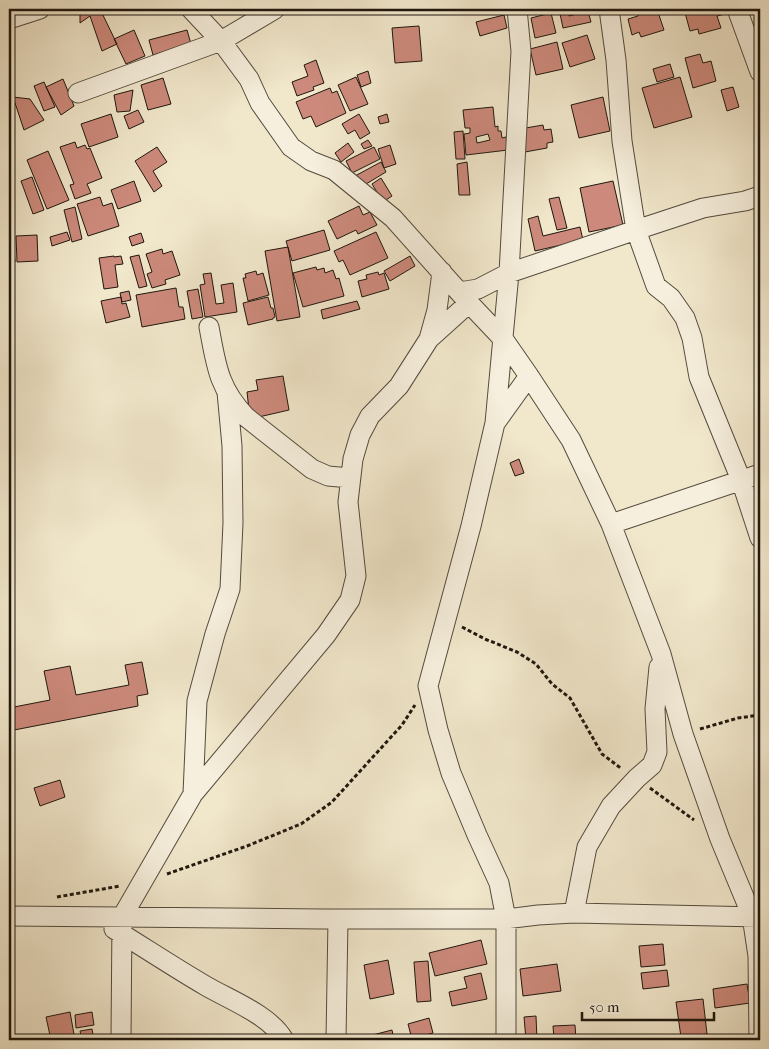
<svg xmlns="http://www.w3.org/2000/svg" width="769" height="1049" viewBox="0 0 769 1049" font-family="'IM FELL French Canon',serif">
  <style>
    .building { fill: #cd8a7c; stroke: #1e170e; fill-rule: evenodd }
    .lines { fill: none; stroke-linecap: round; stroke-linejoin: round }
    .minor-casing { stroke: #534b3d; stroke-width: 21 }
    .path { stroke: #1e170e; stroke-width: 3; stroke-dasharray: 4 2.5; stroke-linecap: butt }
    .minor { stroke: #f6efdd; stroke-width: 19 }
  </style>
  <rect width="100%" height="100%" fill="#f1e7cb"/>
  <filter id="stains"><feTurbulence type="fractalNoise" baseFrequency=".004" numOctaves="4"/><feColorMatrix values="0 0 0 0 .2 0 0 0 0 .09 0 0 0 0 .02 0 0 0 .5 -.17"/></filter>
  <radialGradient id="worn" r=".72"><stop offset=".6" stop-color="#630" stop-opacity="0"/><stop offset="1" stop-color="#630" stop-opacity=".3"/></radialGradient>
  <!-- building -->
  <path class="building" d="M80 9H100L117 44 102 51 90 16 80 23Z
    M559 9H568L569 16 588 11 591 22 563 28Z
    M636 9H657L664 30 641 37 639 32 632 35 628 19 638 16Z
    M684 9H724L725 14 717 16 721 28 699 34 698 29 690 31Z
    M551 13 556 33 535 38 531 18Z
    M504 15 507 28 480 36 476 22Z
    M419 26 422 61 395 63 392 28Z
    M134 30 145 56 126 64 114 39Z
    M187 30 191 44 153 55 149 40Z
    M587 35 595 59 570 67 562 43Z
    M557 42 563 69 536 75 530 49Z
    M700 54 703 63 711 61 716 81 693 88 685 58Z
    M316 60 324 83 313 87 314 90 297 96 292 82 308 76 304 65Z
    M670 64 674 77 657 82 653 69Z
    M368 71 371 83 361 87 357 75Z
    M356 77 368 104 350 111 338 85Z
    M680 77 692 117 654 128 642 88Z
    M163 78 171 104 148 110 141 85Z
    M63 79 74 106 61 115 46 87Z
    M44 82 55 107 44 111 34 86Z
    M733 87 739 107 727 111 721 90Z
    M330 88 332 93 337 91 346 113 316 127 311 116 303 119 296 102Z
    M133 90 130 111 117 112 114 95Z
    M13 97 30 99 44 120 24 130Z
    M603 97 610 131 579 138 571 105Z
    M493 107 495 127 498 126V131H501L502 138 506 137 508 150 466 155 464 134 470 133V128H465L463 110ZM488 134 490 140 477 143 476 137Z
    M138 110 144 122 129 129 124 116Z
    M111 114 118 137 89 147 81 124Z
    M359 114 370 133 360 139 355 130 348 134 342 124Z
    M387 114 389 122 380 124 378 117Z
    M543 125 544 130 551 129 553 142 547 143V148L525 152 520 129Z
    M463 131 465 159H456L454 132Z
    M368 140 372 146 364 149 361 144Z
    M75 142 77 148 85 145 87 149 90 148 102 178 87 184 91 193 75 199 70 185 74 184 60 147Z
    M348 143 354 152 341 162 335 153Z
    M390 145 396 164 384 168 378 149Z
    M157 147 167 162 153 171 162 186 154 192 135 161Z
    M374 147 380 159 352 173 346 161Z
    M48 151 69 200 47 209 27 160Z
    M381 162 386 172 361 187 355 176Z
    M467 162 470 195H459L457 164Z
    M32 177 44 210 33 214 21 181Z
    M381 178 392 196 383 202 372 184Z
    M134 181 141 201 118 209 111 190Z
    M613 181 623 225 589 232 580 188Z
    M100 197 103 206 112 203 119 226 88 236 77 204Z
    M559 197 567 228 557 230 549 199Z
    M359 206 363 215 370 212 377 225 358 234 356 230 337 239 328 221Z
    M75 207 82 239 72 242 64 210Z
    M538 216 543 236 580 227 583 240 535 251 528 219Z
    M324 230 330 250 292 261 286 241Z
    M67 232 70 240 52 246 50 237Z
    M376 232 388 258 350 275 343 260 339 262 334 251Z
    M141 233 144 242 132 246 129 237Z
    M37 235 38 261 17 262 16 236Z
    M288 247 300 317 277 321 265 251Z
    M9 249H14L15 262H9Z
    M162 249 163 254 172 251 180 275 165 280 166 284 152 288 147 274 152 272 146 254Z
    M139 255 147 286 139 288 130 257Z
    M114 256V257L121 256 123 264 115 265 118 287 104 289 99 258Z
    M410 256 415 266 390 281 384 271Z
    M316 267 317 270 324 268 325 273 333 270 336 279 339 278 344 296 303 307 293 273Z
    M256 271 257 275 263 273 269 295 248 301 243 278H246L245 274Z
    M378 272 379 275 384 273 389 289 362 297 358 281 367 279 366 275Z
    M211 273 216 304 224 303 221 285 233 283 237 312 205 317 200 285 205 284 203 274Z
    M176 288 179 307H183L185 319 142 327 136 295Z
    M198 289 203 317 192 319 187 291Z
    M129 291 131 300 122 302 120 293Z
    M121 297 122 304 126 303 130 317 106 323 101 301Z
    M268 297 271 308H273L275 317 273 318V319L248 325 243 303Z
    M357 301 360 309 323 319 321 310Z
    M283 376 289 410 250 419 247 392 258 390 256 380Z
    M519 459 524 473 515 476 510 463Z
    M142 662 148 694 137 696 138 706 9 731V708L50 700 44 671 70 666 76 695 129 685 125 665Z
    M9 776 10 807 9 808Z
    M60 780 65 797 40 806 34 788Z
    M481 940 487 964 435 976 429 953Z
    M663 944 665 965 641 967 639 946Z
    M388 960 394 994 370 999 364 965Z
    M428 961 431 1001 417 1002 414 962Z
    M557 964 561 991 523 996 520 969Z
    M667 970 669 986 643 989 641 973Z
    M481 973 487 999 452 1006 449 992 467 988 464 977Z
    M747 984 750 1003 715 1008 713 989Z
    M703 999 707 1034 681 1037 676 1002Z
    M70 1012 75 1040H51L46 1017Z
    M92 1012 94 1025 76 1028 75 1015Z
    M536 1016 537 1040H526L524 1017Z
    M429 1018 433 1033 412 1039 408 1024Z
    M575 1025 576 1040H554L553 1026Z
    M92 1029 94 1040H82L80 1031Z
    M392 1030 394 1040H361V1038Z"/>
  <g class="lines">
    <defs>
      <path id="minor" d="M191 9 221 41 249 79 260 103 291 147 311 161 334 170 393 218 469 303 504 340 529 376 571 440 611 524 661 654 683 734 720 839 752 916 758 956 759 1040
        M609 9 616 60 622 141 636 230 703 208 745 201 760 196
        M737 9 760 72
        M9 19 40 9
        M78 93 221 41 275 9
        M459 292 478 289 509 273 636 230 656 286 671 298 685 318 692 338 699 377 741 480 760 538
        M209 327C216 364 218 388 246 417L312 469 328 476 350 478
        M429 339 469 303
        M496 422 529 376
        M611 524 760 474
        M193 794 197 701 215 634 230 589 233 523 232 446 227 392
        M574 913 587 847 611 806 637 778 652 765 657 752 655 709 659 667
        M9 916 322 919H506L538 915 574 913 760 917
        M114 929C145 948 175 968 206 986 230 1000 270 1015 284 1040
        M121 1040 122 917 193 794 326 635 350 600 356 576 348 502 353 459 360 435 370 416 399 386 429 339 437 310 442 272
        M336 1040 338 919
        M506 1040V919L499 883 477 835 451 773 438 730 428 686 471 526 495 423 509 273 521 51 517 9"/>
    </defs>
    <!-- minor casing -->
    <use href="#minor" class="minor-casing"/>
    <!-- path -->
    <path class="path" d="M462 627 485 639 517 652 536 664 552 684 570 698 602 754 622 769
      M700 729 738 718 760 715
      M650 788 694 820
      M167 874 247 846 301 824 332 802 402 725 415 705
      M57 897 120 886"/>
    <!-- minor -->
    <use href="#minor" class="minor"/>
  </g>
  <!-- margin -->
  <rect width="769" height="1049" fill="none" stroke="#f1e7cb" stroke-width="30"/>
  <rect x="10" y="10" width="749" height="1029" fill="none" stroke="#1e170e" stroke-width="2.5"/>
  <rect x="15" y="15" width="739" height="1019" fill="none" stroke="#1e170e"/>
  <!-- scale -->
  <path d="M582 1012v8h132v-8" fill="none" stroke="#1e170e" stroke-width="2.5"/>
  <text x="589" y="1012" font-size="15" fill="#1e170e" stroke="#f6efdd" stroke-width="4" paint-order="stroke">50 m</text>
  <rect width="100%" height="100%" filter="url(#stains)"/>
  <rect width="100%" height="100%" fill="url(#worn)"/>
</svg>
